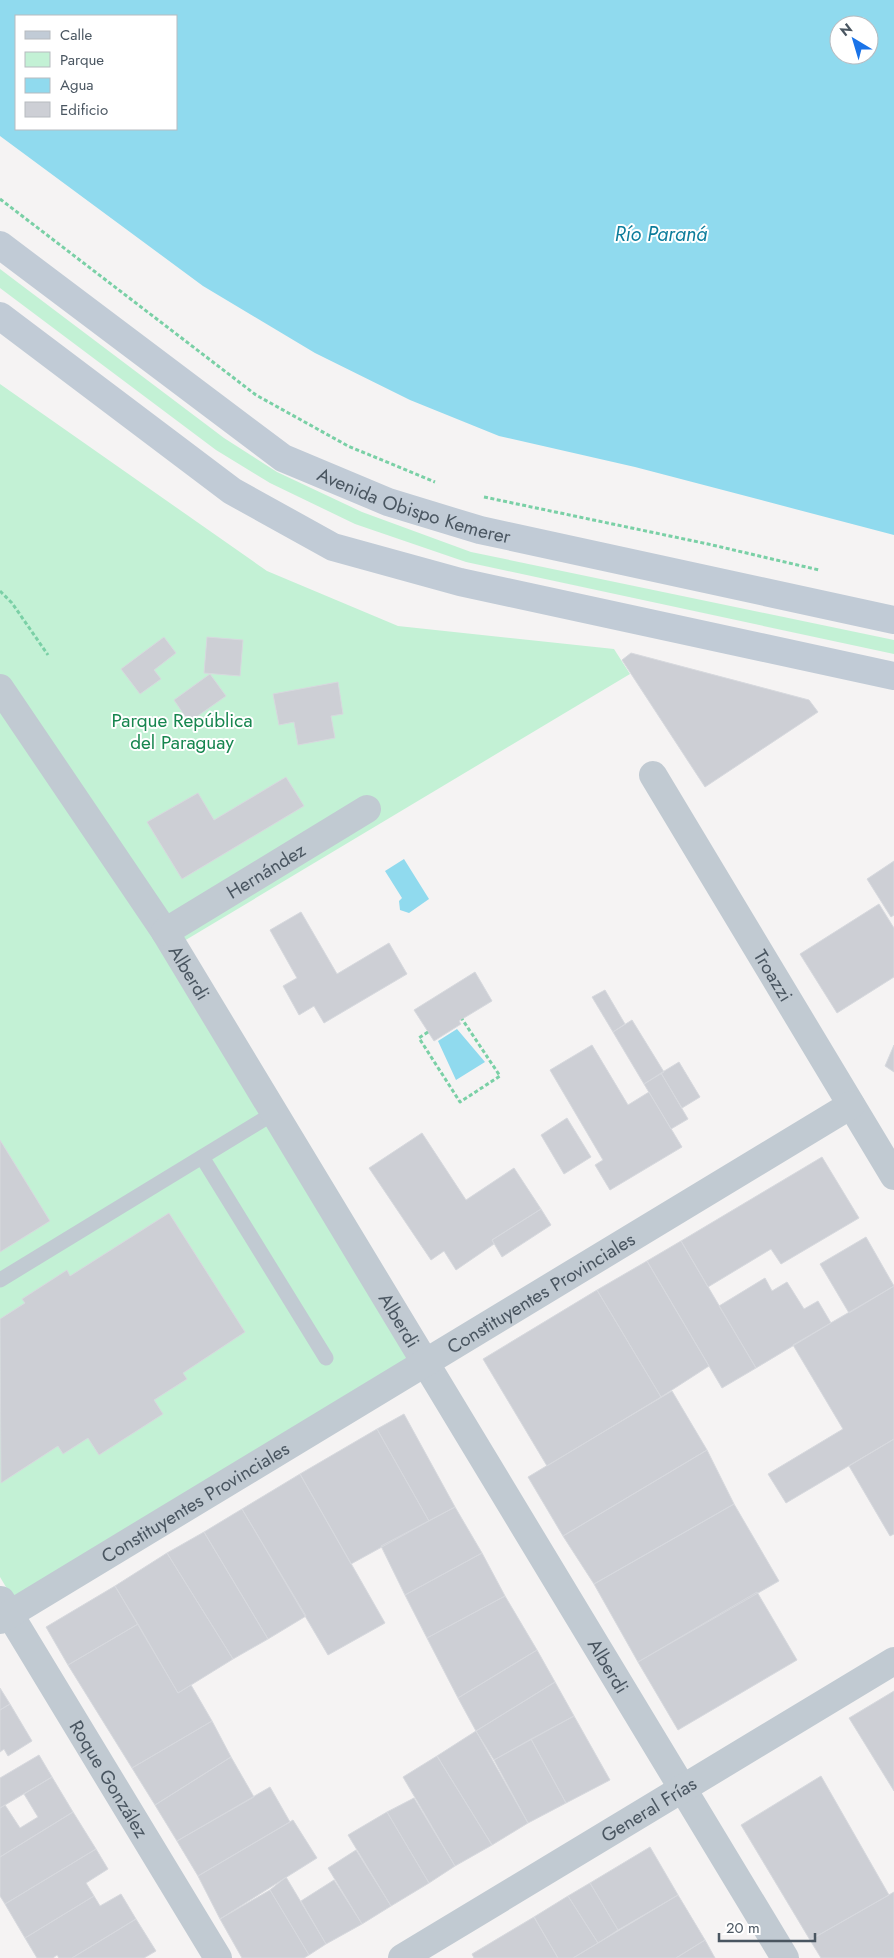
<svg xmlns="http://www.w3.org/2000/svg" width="894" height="1958" viewBox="0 0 894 1958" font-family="Jost,sans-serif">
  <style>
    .green { fill: #c3f1d5 }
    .water { fill: #90daee; fill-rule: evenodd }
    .building { fill: #cdcfd5; stroke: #d7d9de }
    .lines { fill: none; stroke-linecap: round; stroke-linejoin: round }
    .path { stroke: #7ad0a6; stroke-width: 3; stroke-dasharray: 4 2.5; stroke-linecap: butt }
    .lane { stroke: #c1cad2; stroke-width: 15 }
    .street { stroke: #c1cad2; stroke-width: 28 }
    .secondary { stroke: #c1cbd6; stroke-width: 28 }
    .labels { text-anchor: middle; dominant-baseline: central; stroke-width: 4; stroke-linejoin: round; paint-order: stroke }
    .street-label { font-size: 19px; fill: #4a5661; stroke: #fff }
    .park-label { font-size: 19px; fill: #17864f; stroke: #fff }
    .water-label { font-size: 20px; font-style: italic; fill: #0c7c9b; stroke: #fff }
  </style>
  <rect width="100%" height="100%" fill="#f5f3f3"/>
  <!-- green -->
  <path class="green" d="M0 269 224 438 277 472 362 512 471 552 894 640V654L466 562 355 524 270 483 216 450 0 288Z
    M0 384 267 571 398 626 614 649 630 674 184 941 419 1364 19 1609 0 1577Z"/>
  <!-- water -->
  <path class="water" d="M0 0H894V535L635 467 499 436 410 400 315 353 203 286 0 136ZM16 16H176V129H16ZM839 25H869V55H839Z
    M404 859 429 899 409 913 400 910 399 901 402 898 385 871Z
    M457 1029 485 1062 456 1080 438 1041Z"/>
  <!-- building -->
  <path class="building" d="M164 637 176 653 154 670 161 679 140 694 121 669Z
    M207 637 243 640 240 676 204 673Z
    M631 653 809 700 818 712 705 787 622 660Z
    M210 674 226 696 189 722 174 700Z
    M338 682 343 714 331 716 335 738 298 745 294 722 279 725 273 694Z
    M286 777 304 806 182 879 147 822 198 793 214 820Z
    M894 861V915L891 917 867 879Z
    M879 904 894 928V977L837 1013 800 954Z
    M301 912 337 974 389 943 407 974 324 1023 314 1006 299 1015 283 986 297 978 270 930Z
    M475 972 492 1001 459 1021 461 1024 434 1041 414 1010Z
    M605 990 625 1024 613 1032 592 997Z
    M632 1020 664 1072 644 1084 613 1032Z
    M592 1045 628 1105 649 1092 682 1147 610 1190 595 1165 603 1160 550 1070Z
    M894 1045V1072L885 1066Z
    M679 1062 700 1097 682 1108 661 1073Z
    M661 1073 688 1119 671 1129 644 1084Z
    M567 1118 591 1157 564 1174 541 1135Z
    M422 1133 466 1200 514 1168 541 1209 492 1240 494 1244 456 1270 444 1251 431 1260 369 1168Z
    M0 1140 50 1221 0 1252Z
    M822 1157 859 1218 781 1264 771 1249 708 1287 681 1241Z
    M541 1209 551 1225 502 1257 492 1240Z
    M169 1213 245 1332 183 1373 187 1379 154 1400 163 1414 99 1455 88 1438 63 1454 58 1446 1 1483 0 1319 25 1303 22 1299 67 1270 70 1276Z
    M866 1237 894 1286 849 1313 820 1264Z
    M681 1241 756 1368 722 1388 647 1261Z
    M647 1261 709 1366 661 1397 597 1290Z
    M765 1278 772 1291 787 1282 804 1309 818 1301 831 1323 756 1368 719 1306Z
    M894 1286V1439L786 1503 768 1474 843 1429 793 1345Z
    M597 1290 661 1397 547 1466 483 1359Z
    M672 1391 707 1450 563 1536 528 1477Z
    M404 1414 455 1507 429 1521 377 1429Z
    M377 1429 429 1521 351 1564 300 1474Z
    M894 1439V1534L890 1536 849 1466Z
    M707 1450 734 1504 594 1584 563 1536Z
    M300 1474 385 1623 328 1655 242 1509Z
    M734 1504 779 1581 638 1662 594 1584Z
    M455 1507 482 1553 405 1595 381 1546Z
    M242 1509 306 1616 268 1639 204 1532Z
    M204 1532 268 1639 233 1659 167 1553Z
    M167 1553 233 1659 178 1693 115 1586Z
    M482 1553 505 1596 427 1638 405 1595Z
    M115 1586 138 1624 68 1665 46 1627Z
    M757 1592 797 1660 678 1730 638 1662Z
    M505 1596 537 1650 458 1698 427 1638Z
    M138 1624 178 1693 191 1685 212 1721 132 1768 68 1665Z
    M537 1650 555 1682 476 1731 458 1698Z
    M555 1682 574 1716 494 1760 476 1731Z
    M0 1688 10 1704 0 1710Z
    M894 1691V1791L849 1718Z
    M10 1704 32 1741 8 1756 4 1749 0 1752V1710Z
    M574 1716 610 1780 566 1803 531 1739Z
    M212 1721 231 1757 155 1805 132 1768Z
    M476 1731 528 1823 492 1845 437 1756Z
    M531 1739 566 1803 528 1823 494 1760Z
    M39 1755 52 1777 0 1808V1778Z
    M437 1756 492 1845 455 1866 403 1777Z
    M231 1757 254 1797 177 1841 155 1805Z
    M821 1776 889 1895 810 1940 741 1825Z
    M52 1777 73 1812 0 1857V1808L5 1805 20 1828 38 1817 24 1794Z
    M270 1787 290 1822 198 1876 177 1841Z
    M414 1798 455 1866 429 1883 387 1812Z
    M73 1812 96 1849 5 1904 0 1896V1857Z
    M387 1812 429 1883 391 1906 348 1835Z
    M293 1820 317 1858 220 1919 198 1876Z
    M650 1847 678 1895 618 1930 590 1883Z
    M96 1849 108 1869 86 1883 94 1896 25 1938 5 1904Z
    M356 1850 391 1906 362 1924 328 1868Z
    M286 1877 326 1944 309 1955 270 1890Z
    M334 1880 362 1924 326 1944 301 1901Z
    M590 1883 618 1930 598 1943 568 1896Z
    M270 1890 309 1955 304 1958H242L220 1919Z
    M894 1892V1958H821L810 1940Z
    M121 1894 136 1919 72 1958H59L57 1955 53 1958H37L25 1938 94 1896 100 1906Z
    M678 1895 705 1940 676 1958H573Z
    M568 1896 598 1943 573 1958H558L534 1917Z
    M534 1917 558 1958H474L472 1954Z
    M136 1919 156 1951 144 1958H72Z
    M705 1940 715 1958H676Z"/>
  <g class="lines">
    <!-- path -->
    <path class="path" d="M0 199 256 395 348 446 435 482
      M484 497 708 544 819 570
      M0 591 12 603 48 655
      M428 1032 419 1038 460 1102 500 1076 462 1019"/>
    <!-- lane -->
    <path class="lane" d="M202 1157 326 1358
      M0 1280 274 1113"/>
    <!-- street -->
    <g class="street">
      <path id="s1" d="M0 688 165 932 785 1958"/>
      <path id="s2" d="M653 775 894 1176"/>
      <path id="s3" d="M165 932 367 809"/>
      <path id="s4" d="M1 1600 218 1958"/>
      <path id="s5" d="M0 1620 851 1105"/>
      <path id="s6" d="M402 1958 894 1661"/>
    </g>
    <!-- secondary -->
    <g class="secondary">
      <path id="s7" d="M0 245 283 458 388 502 480 530 894 620"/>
      <path d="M0 316 232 491 333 547 460 582 894 676"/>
    </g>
  </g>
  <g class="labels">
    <!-- street labels -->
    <g class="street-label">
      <text stroke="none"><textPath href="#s7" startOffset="494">Avenida Obispo Kemerer</textPath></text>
      <text stroke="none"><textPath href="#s3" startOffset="118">Hernández</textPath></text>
      <text stroke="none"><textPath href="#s1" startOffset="342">Alberdi</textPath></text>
      <text stroke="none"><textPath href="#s2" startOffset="234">Troazzi</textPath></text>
      <text stroke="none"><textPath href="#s5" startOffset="632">Constituyentes Provinciales</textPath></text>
      <text stroke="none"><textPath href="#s1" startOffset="748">Alberdi</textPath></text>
      <text stroke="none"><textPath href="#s5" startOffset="228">Constituyentes Provinciales</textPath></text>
      <text stroke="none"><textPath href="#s1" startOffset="1152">Alberdi</textPath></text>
      <text stroke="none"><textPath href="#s4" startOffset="209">Roque González</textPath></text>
      <text stroke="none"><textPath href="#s6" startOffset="288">General Frías</textPath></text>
    </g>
    <!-- park labels -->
    <g class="park-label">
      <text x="182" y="720">Parque República<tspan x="182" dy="22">del Paraguay</tspan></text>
    </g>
    <!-- water labels -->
    <g class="water-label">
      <text x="661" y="234">Río Paraná</text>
    </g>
  </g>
  <!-- legend -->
  <rect x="15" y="15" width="162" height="115" fill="#ffffff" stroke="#b7bbc0"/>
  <rect x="25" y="31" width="25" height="8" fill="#c1cbd6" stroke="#b7bbc0"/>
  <text x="60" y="40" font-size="15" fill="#4a5661">Calle</text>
  <rect x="25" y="52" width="25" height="15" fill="#c3f1d5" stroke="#b7bbc0"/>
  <text x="60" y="65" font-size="15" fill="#4a5661">Parque</text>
  <rect x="25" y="78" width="25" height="15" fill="#90daee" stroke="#b7bbc0"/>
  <text x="60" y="90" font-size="15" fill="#4a5661">Agua</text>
  <rect x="25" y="102" width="25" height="15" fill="#cdcfd5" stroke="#b7bbc0"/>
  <text x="60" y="115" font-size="15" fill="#4a5661">Edificio</text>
  <!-- north arrow -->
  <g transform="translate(854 40) rotate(322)"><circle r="24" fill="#ffffff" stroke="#b7bbc0"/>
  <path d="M0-4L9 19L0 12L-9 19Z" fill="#1a73e8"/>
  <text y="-8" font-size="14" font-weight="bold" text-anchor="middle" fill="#4a5661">N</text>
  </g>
  <!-- scale -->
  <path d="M719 1933v8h96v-8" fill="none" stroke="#4a5661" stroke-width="2.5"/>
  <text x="726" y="1933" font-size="15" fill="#4a5661" stroke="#ffffff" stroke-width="4" paint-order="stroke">20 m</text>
</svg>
